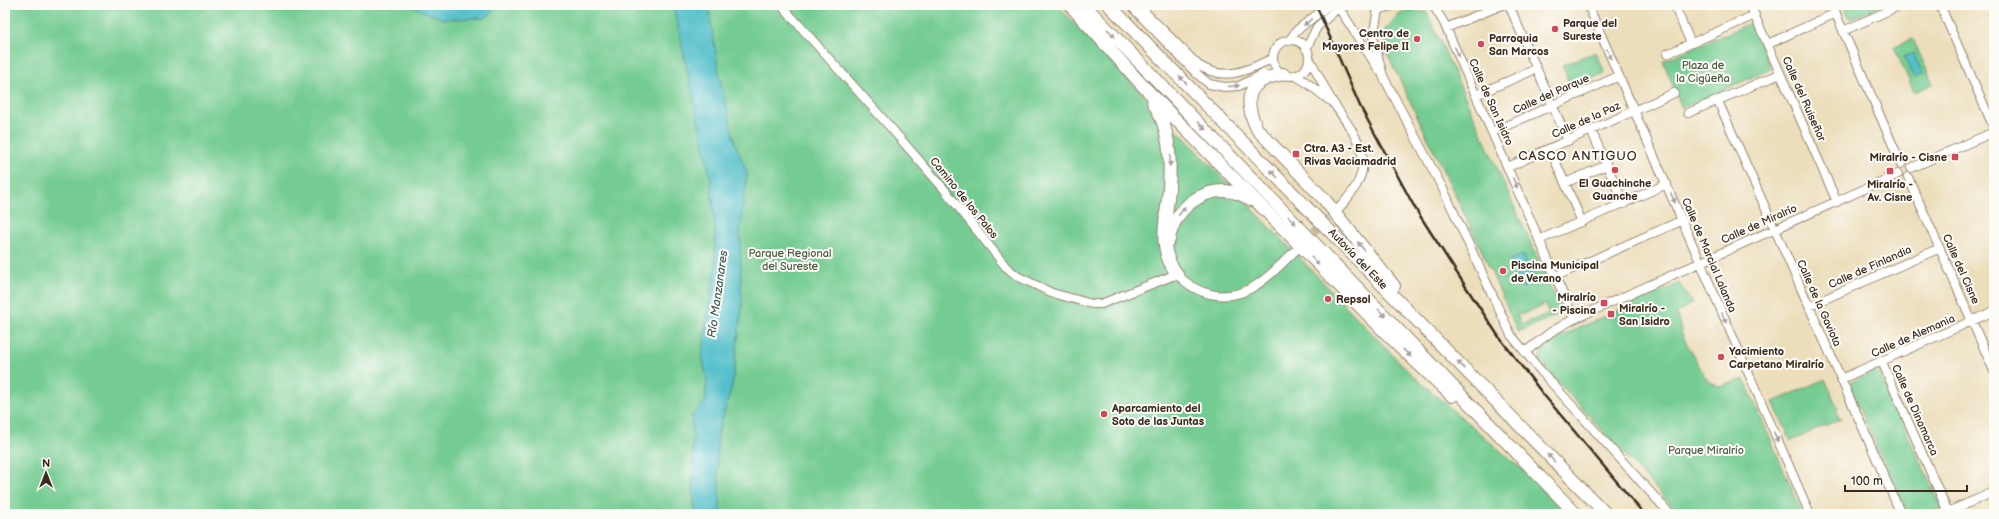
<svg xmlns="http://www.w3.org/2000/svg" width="1999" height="519" viewBox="0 0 1999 519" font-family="'Balsamiq Sans',sans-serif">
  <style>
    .green { fill: #74cc92; stroke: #587b58; fill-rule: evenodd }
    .water { fill: #52bfca; stroke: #467474 }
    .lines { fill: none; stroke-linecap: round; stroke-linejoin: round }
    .minor-tunnel { stroke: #c9ba9c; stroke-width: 8; stroke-dasharray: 8 4; stroke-linecap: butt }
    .minor-casing { stroke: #94846c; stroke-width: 10 }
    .highway-casing { stroke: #94846c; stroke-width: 14 }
    .minor { stroke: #fff; stroke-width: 8 }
    .highway { stroke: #fff; stroke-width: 12 }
    .rail { stroke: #3b2a1e; stroke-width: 2.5 }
    .oneway { fill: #a79f9a }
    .poi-dot { fill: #d1495b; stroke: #fdfcf7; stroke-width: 1.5 }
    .labels { text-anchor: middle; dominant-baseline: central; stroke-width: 4; stroke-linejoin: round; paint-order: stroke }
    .poi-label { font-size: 11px; font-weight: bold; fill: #3b2a1e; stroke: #fdfcf7; text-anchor: start }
    .park-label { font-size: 11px; fill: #4c5b41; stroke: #fdfcf7 }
    .street-label { font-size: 11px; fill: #3b2a1e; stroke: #fdfcf7 }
    .water-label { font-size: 12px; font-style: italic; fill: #435e5a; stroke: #fdfcf7 }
    .quarter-label { font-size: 13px; letter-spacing: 1px; fill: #3b2a1e; stroke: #fdfcf7 }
  </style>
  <rect width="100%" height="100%" fill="#fdfcf7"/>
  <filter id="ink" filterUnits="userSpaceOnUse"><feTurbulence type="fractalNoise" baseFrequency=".025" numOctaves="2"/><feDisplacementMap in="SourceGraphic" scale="8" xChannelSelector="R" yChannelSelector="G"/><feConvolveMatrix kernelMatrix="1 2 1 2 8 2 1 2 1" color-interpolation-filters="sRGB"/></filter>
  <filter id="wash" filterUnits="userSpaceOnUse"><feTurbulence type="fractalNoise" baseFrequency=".012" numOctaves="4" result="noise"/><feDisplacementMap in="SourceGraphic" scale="16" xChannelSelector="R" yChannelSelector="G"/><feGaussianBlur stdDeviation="0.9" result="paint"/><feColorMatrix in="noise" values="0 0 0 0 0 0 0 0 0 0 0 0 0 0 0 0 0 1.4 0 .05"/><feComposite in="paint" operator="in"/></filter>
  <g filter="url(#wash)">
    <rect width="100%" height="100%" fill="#ecdebb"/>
    <!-- green -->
    <path class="green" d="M5 5H1057L1412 375 1574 514H5Z
      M1843 5H1884L1850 19Z
      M1407 10 1427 12 1562 313 1518 332 1481 249 1386 51 1384 31 1397 16ZM1546 304 1549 313 1521 325 1517 314 1520 313 1521 315Z
      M1751 23 1771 69 1682 108 1663 61Z
      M1913 39 1933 84 1914 92 1894 47Z
      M1596 52 1605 73 1571 87 1562 65Z
      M1679 283 1692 303 1677 313 1682 335 1707 380 1720 387 1744 379 1803 514H1679L1545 368V364L1539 361 1542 350 1559 337Z
      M1877 370 1941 506 1939 509 1926 514H1908L1848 383Z
      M1825 379 1838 409 1836 411 1839 418H1842L1791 441 1773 402Z"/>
    <!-- water -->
    <path class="water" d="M408 5H500L485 18 443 19Z
      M673 5H708L721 84 735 142 747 174 740 233 742 308 732 386 718 433 717 458 721 514H696L693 493 692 415 705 402 707 379 702 357 707 315 715 272V227L710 175Z
      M1913 53 1923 74 1914 78 1904 57Z
      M1523 255 1536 282 1522 288 1510 260Z"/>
  </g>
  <g filter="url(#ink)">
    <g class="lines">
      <!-- minor-tunnel -->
      <path class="minor-tunnel" d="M1305 240 1337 209"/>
      <defs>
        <path id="minor" d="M781 5 891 128 944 189 1006 267 1017 276 1052 293 1092 304H1101L1177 274C1197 296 1228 303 1255 286 1270 277 1282 263 1295 251
          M1130 5 1196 73 1209 84 1225 87 1239 86 1263 74
          M1138 5 1198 65C1224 82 1247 71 1273 58
          M1371 5 1381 9 1395 5
          M1433 5 1444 23 1574 319
          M1509 5 1568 141
          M1588 5 1810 514
          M1674 5 1691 43
          M1750 5 1837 202
          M1832 5 1901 164
          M1940 5 1994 128
          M1338 8 1343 14 1379 70
          M1378 9 1373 37 1383 76 1443 189 1511 335 1540 370 1670 514
          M1446 28 1502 5
          M1843 31 1901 5
          M1273 58a18 18 0 1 1 36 0a18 18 0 1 1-36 0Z
          M1289 41 1296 31 1329 5
          M1768 44 1836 13
          M1306 49 1317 27 1341 5
          M1667 54 1755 15
          M1309 58C1318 73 1324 89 1334 104 1362 144 1379 165 1340 207
          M1294 75 1306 82 1329 100
          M1476 95 1536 69
          M1718 101 1901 514
          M1688 113 1780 74
          M1591 130 1624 204
          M1492 132 1619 76
          M1550 149 1582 222
          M1508 167 1674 93
          M1911 168 1994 132
          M1908 177 1994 371
          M1565 183 1607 165
          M1539 240 1667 184
          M1556 276 1683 220
          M1809 306 1940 248
          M1525 352 1551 332 1574 319 1898 174
          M1882 362 1948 512
          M1841 379 1994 311
          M1943 514 1994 492"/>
        <path id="highway" d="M1070 5 1143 86 1391 338 1452 396
          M1084 5 1576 514
          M1109 5 1606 514
          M1283 74C1248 80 1242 97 1257 129L1324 199 1394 286
          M1153 102C1170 129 1171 157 1169 188 1167 218 1156 248 1177 274
          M1169 240C1174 203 1217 176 1251 200"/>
      </defs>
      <!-- minor casing -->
      <use href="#minor" class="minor-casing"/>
      <!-- highway casing -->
      <use href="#highway" class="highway-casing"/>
      <!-- minor -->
      <use href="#minor" class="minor"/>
      <!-- highway -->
      <use href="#highway" class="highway"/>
      <!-- rail -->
      <path class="rail" d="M1316 5 1360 106 1415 208 1464 284 1499 337 1543 394 1644 514"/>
    </g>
    <!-- one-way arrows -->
    <defs><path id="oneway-solid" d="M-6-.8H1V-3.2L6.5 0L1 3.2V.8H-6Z"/></defs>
    <g class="oneway">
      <use href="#oneway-solid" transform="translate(1308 22) rotate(142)"/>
      <use href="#oneway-solid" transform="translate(1111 33) rotate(46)"/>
      <use href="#oneway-solid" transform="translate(1457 52) rotate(66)"/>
      <use href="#oneway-solid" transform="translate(1609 54) rotate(67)"/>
      <use href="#oneway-solid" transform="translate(1183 80) rotate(-134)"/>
      <use href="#oneway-solid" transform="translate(1234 86) rotate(-4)"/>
      <use href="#oneway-solid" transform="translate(1202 126) rotate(46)"/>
      <use href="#oneway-solid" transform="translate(1170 161) rotate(91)"/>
      <use href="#oneway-solid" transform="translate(1274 174) rotate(-134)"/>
      <use href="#oneway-solid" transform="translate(1515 183) rotate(67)"/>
      <use href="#oneway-solid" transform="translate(1673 198) rotate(66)"/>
      <use href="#oneway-solid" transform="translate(1182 211) rotate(-52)"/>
      <use href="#oneway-solid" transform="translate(1292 220) rotate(46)"/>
      <use href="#oneway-solid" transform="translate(1361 246) rotate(-129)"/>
      <use href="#oneway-solid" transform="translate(1315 261) rotate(46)"/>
      <use href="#oneway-solid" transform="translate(1382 313) rotate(46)"/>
      <use href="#oneway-solid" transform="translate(1724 318) rotate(66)"/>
      <use href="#oneway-solid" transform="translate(1407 353) rotate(44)"/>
      <use href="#oneway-solid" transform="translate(1461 365) rotate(-134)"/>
      <use href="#oneway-solid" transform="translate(1776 437) rotate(66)"/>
      <use href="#oneway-solid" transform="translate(1551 458) rotate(-134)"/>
    </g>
  </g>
  <!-- markers -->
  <g class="poi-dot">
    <circle cx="1555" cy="29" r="4"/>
    <circle cx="1417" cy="39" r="4"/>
    <circle cx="1481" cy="44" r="4"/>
    <rect x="1292" y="150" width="8" height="8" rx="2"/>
    <rect x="1951" y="153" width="8" height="8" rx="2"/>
    <circle cx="1615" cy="170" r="4"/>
    <rect x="1886" y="167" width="8" height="8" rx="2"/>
    <circle cx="1503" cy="271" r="4"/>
    <circle cx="1328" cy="299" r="4"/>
    <rect x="1600" y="299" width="8" height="8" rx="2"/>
    <rect x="1607" y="310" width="8" height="8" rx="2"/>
    <circle cx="1721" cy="357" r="4"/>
    <circle cx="1104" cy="414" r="4"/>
  </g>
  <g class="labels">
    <!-- poi labels -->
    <g class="poi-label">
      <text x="1563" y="23">Parque del<tspan x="1563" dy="13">Sureste</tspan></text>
      <text x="1409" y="33" text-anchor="end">Centro de<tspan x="1409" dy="13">Mayores Felipe II</tspan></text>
      <text x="1489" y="38">Parroquia<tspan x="1489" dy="13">San Marcos</tspan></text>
      <text x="1304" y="148">Ctra. A3 - Est.<tspan x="1304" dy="13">Rivas Vaciamadrid</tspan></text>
      <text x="1947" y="157" text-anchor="end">Miralrío - Cisne</text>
      <text x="1615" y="183" text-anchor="middle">El Guachinche<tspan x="1615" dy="13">Guanche</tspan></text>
      <text x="1890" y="184" text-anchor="middle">Miralrío -<tspan x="1890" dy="13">Av. Cisne</tspan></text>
      <text x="1511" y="265">Piscina Municipal<tspan x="1511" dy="13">de Verano</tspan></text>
      <text x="1596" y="297" text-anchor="end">Miralrío<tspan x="1596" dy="13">- Piscina</tspan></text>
      <text x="1336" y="299">Repsol</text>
      <text x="1619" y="308">Miralrío -<tspan x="1619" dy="13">San Isidro</tspan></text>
      <text x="1729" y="351">Yacimiento<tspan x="1729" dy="13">Carpetano Miralrío</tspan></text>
      <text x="1112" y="408">Aparcamiento del<tspan x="1112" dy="13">Soto de las Juntas</tspan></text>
    </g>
    <!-- park labels -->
    <g class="park-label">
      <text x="1703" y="65">Plaza de<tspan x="1703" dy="13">la Cigüeña</tspan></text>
      <text x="790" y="253">Parque Regional<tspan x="790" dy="13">del Sureste</tspan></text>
      <text x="1706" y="450">Parque Miralrío</text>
    </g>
    <!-- street labels -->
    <g class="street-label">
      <text transform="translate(1551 94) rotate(-24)">Calle del Parque</text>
      <text transform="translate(1804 99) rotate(66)">Calle del Ruiseñor</text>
      <text transform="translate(1491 102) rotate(66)">Calle de San Isidro</text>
      <text transform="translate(1586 120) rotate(-24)">Calle de la Paz</text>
      <text transform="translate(964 198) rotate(51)">Camino de los Palos</text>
      <text transform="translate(1759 224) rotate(-24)">Calle de Miralrío</text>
      <text transform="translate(1709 255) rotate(67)">Calle de Marcial Lalanda</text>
      <text transform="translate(1358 259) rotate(46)">Autovía del Este</text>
      <text transform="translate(1870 267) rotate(-24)">Calle de Finlandia</text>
      <text transform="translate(1961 269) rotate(66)">Calle del Cisne</text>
      <text transform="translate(1819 303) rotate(66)">Calle de la Gaviota</text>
      <text transform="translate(1913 336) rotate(-24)">Calle de Alemania</text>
      <text transform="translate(1915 410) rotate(66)">Calle de Dinamarca</text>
    </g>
    <!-- water labels -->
    <g class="water-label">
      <text transform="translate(718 294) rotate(-82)">Río Manzanares</text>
    </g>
    <!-- quarter labels -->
    <g class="quarter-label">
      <text x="1578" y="156">CASCO ANTIGUO</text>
    </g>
  </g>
  <!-- margin -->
  <rect width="1999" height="519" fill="none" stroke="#fdfcf7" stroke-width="20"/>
  <!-- north arrow -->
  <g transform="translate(46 473)" stroke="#fdfcf7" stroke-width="3" paint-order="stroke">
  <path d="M0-3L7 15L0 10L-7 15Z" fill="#3b2a1e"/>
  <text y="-6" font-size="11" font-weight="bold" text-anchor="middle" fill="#3b2a1e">N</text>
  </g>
  <!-- scale -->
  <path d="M1845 485v6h122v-6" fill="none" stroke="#3b2a1e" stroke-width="2"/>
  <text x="1851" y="485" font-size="12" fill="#3b2a1e" stroke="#fdfcf7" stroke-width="3" paint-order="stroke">100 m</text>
</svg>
